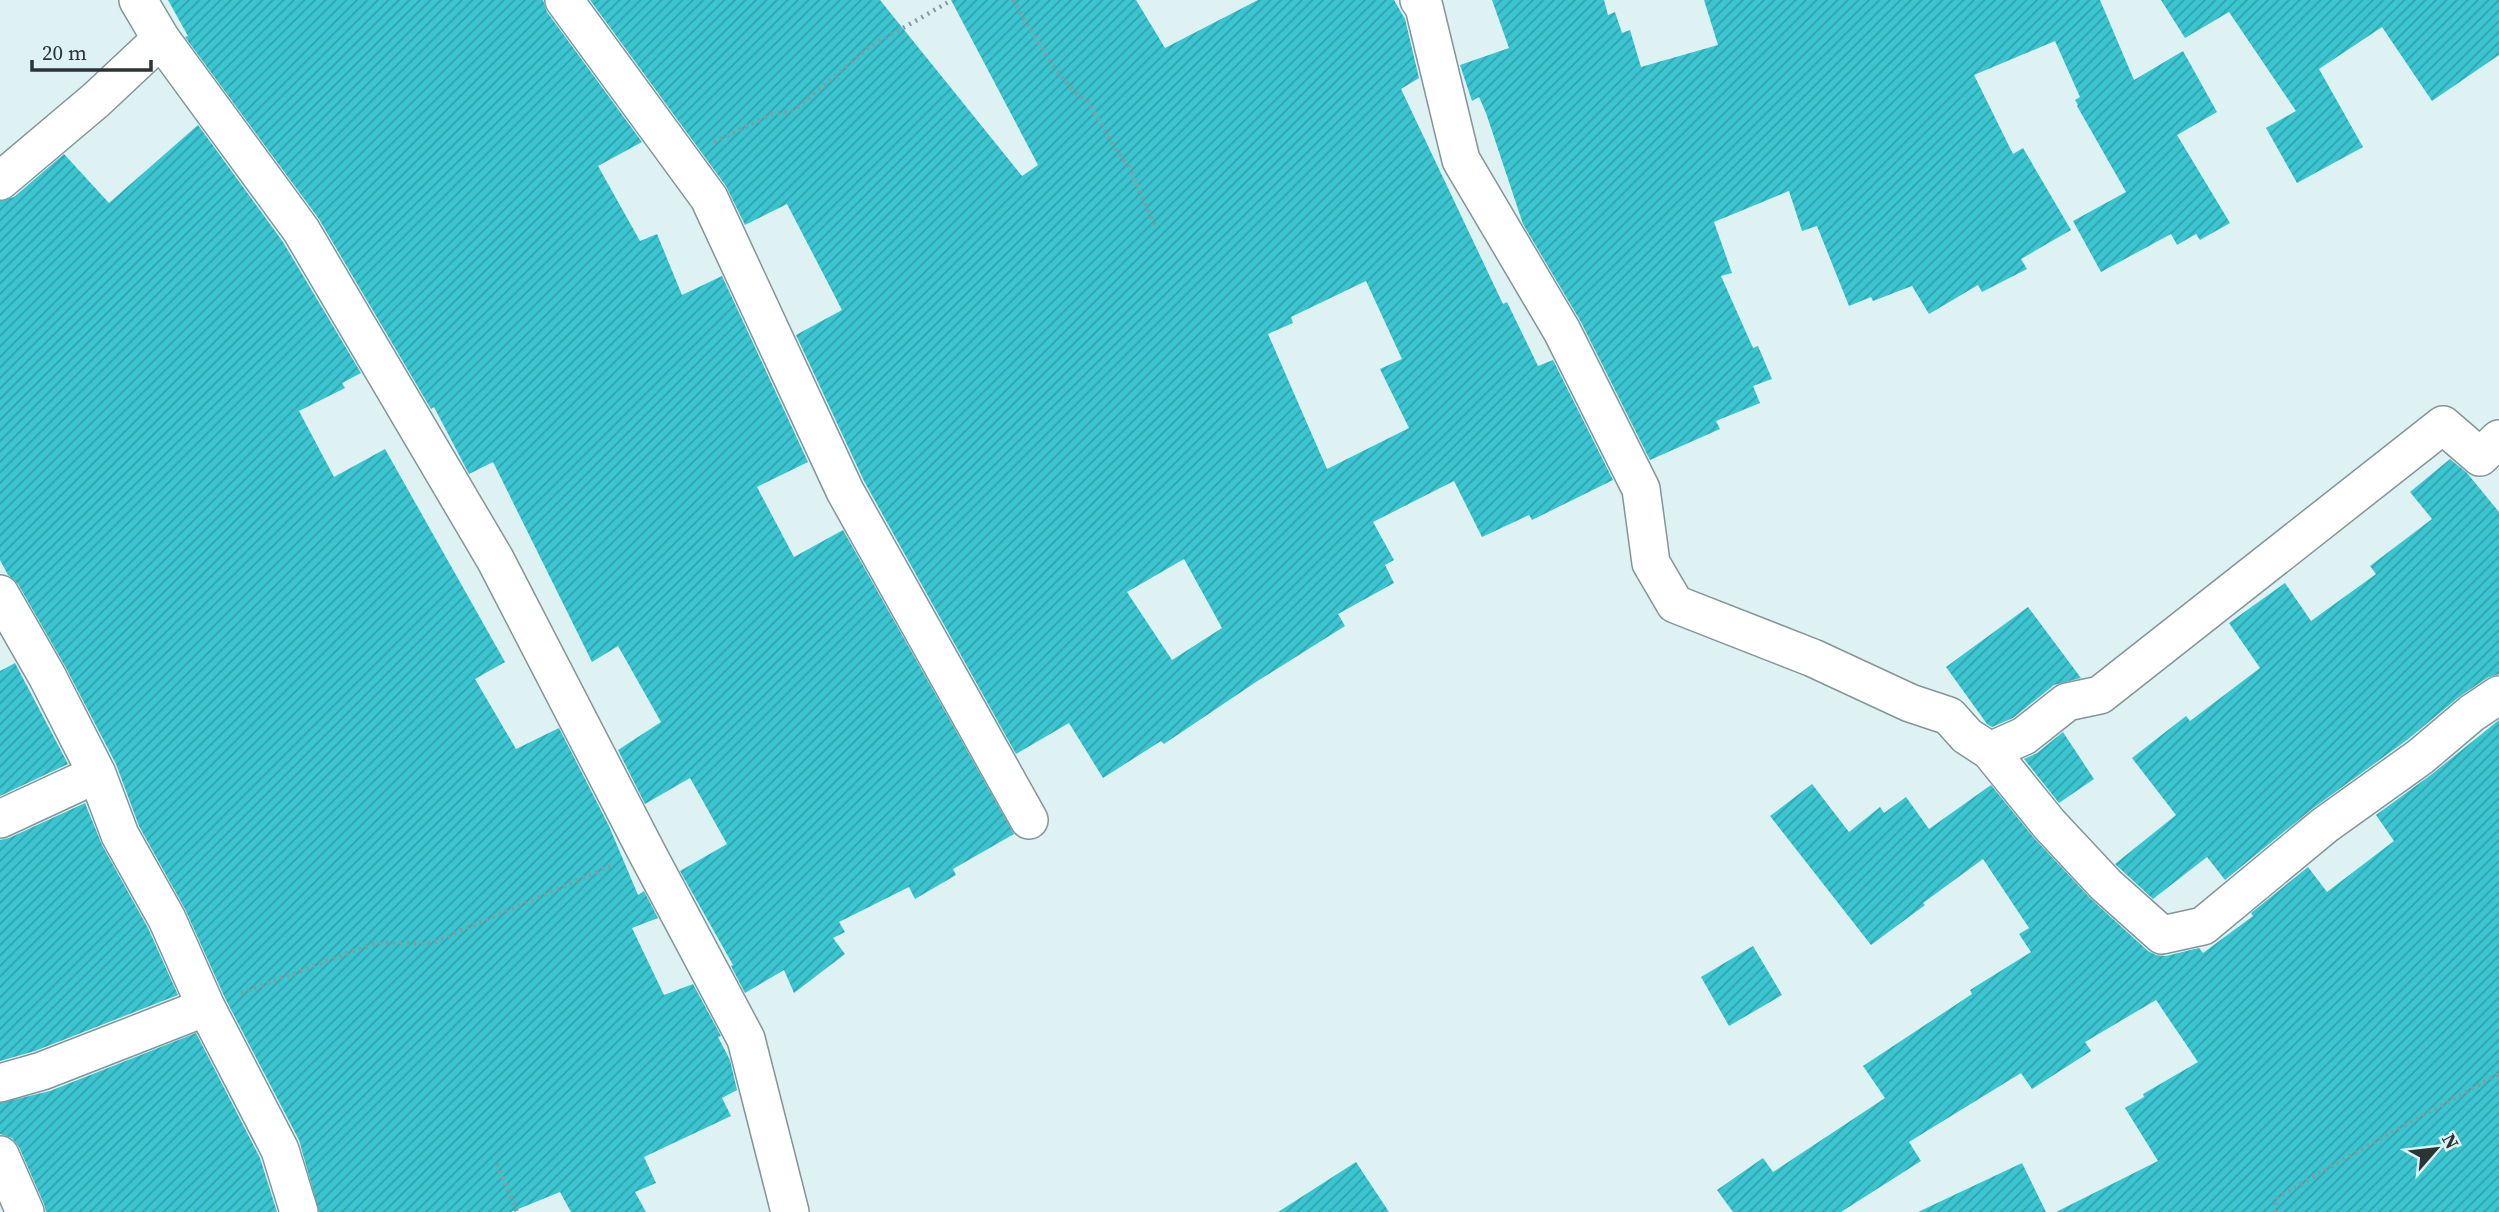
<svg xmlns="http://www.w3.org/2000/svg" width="2499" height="1212" viewBox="0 0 2499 1212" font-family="'Source Serif 4',serif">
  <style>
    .building { fill: url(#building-hatch); fill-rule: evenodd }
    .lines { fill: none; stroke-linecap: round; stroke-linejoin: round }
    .minor-casing { stroke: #839597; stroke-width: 40 }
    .path { stroke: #8a999a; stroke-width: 4.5; stroke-dasharray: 2 5; stroke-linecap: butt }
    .minor { stroke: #fff; stroke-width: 37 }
  </style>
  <defs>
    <pattern id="building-hatch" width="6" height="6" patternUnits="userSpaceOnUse" patternTransform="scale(1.75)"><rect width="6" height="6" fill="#3ac5d1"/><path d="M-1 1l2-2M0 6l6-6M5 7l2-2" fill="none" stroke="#31a1aa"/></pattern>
  </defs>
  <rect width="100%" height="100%" fill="#def2f4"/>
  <!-- building -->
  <path class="building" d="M168 0H543L547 12 642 142 598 166 640 241 657 234 682 295 722 276 808 462 757 487 794 557 843 530 1014 834 953 869 956 875 915 899 909 887 839 922 845 932 833 938 845 954 794 993 784 970 745 993 731 966 733 965 680 871 727 844 690 778 645 804 618 750 661 722 618 646 592 662 493 462 469 474 434 407 431 409 319 219 185 37 188 36Z
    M590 0H880L1022 176 1038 165 951 0H1136L1165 48 1258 0H1394L1405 19 1419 78 1401 89 1503 304 1507 302 1538 366 1553 360 1613 480 1532 520 1529 515 1482 537 1454 481 1373 522 1394 560 1385 565 1394 583 1338 614 1345 626 1256 682 1164 744 1161 741 1103 778 1069 723 1016 754 864 481 796 335 842 310 787 204 745 225 726 186ZM1366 281 1402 359 1380 369 1409 428 1327 469 1268 334 1293 323 1291 317ZM1184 559 1222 628 1172 660 1127 592Z
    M1492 0H1604L1608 15 1615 12 1622 33 1630 30 1641 67 1718 45 1704 0H2100L2134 80 2183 51 2217 112 2177 135 2230 223 2200 240 2196 234 2177 245 2171 234 2101 272 2073 221 2126 192 2077 106 2078 105 2075 100 2080 97 2055 41 1974 75 2013 154 2023 148 2071 230 2021 259 2027 269 1982 292 1978 285 1929 314 1912 286 1873 301 1871 297 1849 306 1817 226 1802 231 1789 191 1714 222 1732 273 1721 276 1753 348 1758 346 1772 379 1753 386 1760 403 1716 421 1720 429 1650 460 1581 322 1523 224 1486 113 1479 97 1472 101 1460 65 1509 48Z
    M2161 0H2499V55L2432 101 2382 27 2319 69 2363 147 2297 183 2266 128 2296 111 2229 12 2185 38Z
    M198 125 283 242 361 373 342 383 345 388 299 411 334 477 385 449 505 662 475 679 516 749 559 728 609 826 638 895 644 891 658 918 632 928 664 995 693 984 721 1036 718 1037 730 1060 737 1090 722 1098 731 1116 644 1157 656 1183 635 1192 646 1212H571L560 1192 511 1212H319L299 1140 225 998 185 909 139 826 116 764 65 666 18 584 8 575 0 560V201L14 197 64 154 109 203Z
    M2450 459 2467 473 2499 512V674L2487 678 2459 697 2407 740 2312 809 2225 880 2207 857 2153 899 2115 864 2176 815 2132 758 2186 716 2190 721 2260 668 2229 623 2285 583 2311 621 2376 574 2370 566 2432 519 2410 492Z
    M2028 607 2081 678 2054 685 2013 718 1992 727 1987 724 1946 667Z
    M15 663 68 764 0 796V671Z
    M2499 720V1212H2056L2158 1161 2125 1108 2144 1097 2143 1094 2198 1062 2156 1000 2085 1042 2091 1051 2032 1089 2021 1073 1909 1142 1921 1161 1841 1212H1733L1717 1190 1763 1158 1773 1172 1885 1098 1863 1066 1972 994 1970 990 2031 952 2019 934 2029 928 1983 859 1923 903 1925 905 1871 945 1770 816 1812 784 1849 832 1880 807 1884 813 1906 797 1929 829 1991 785 2034 838 2091 899 2148 951 2156 955 2166 956 2199 948 2203 953 2253 916 2251 913 2308 867 2327 892 2394 841 2376 815 2432 774Z
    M2063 732 2094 779 2059 803 2024 759 2037 753Z
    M85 803 102 845 148 928 178 995 35 1051 0 1061V840L9 838Z
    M1753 946 1782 995 1729 1026 1701 977Z
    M196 1033 260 1158 277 1212H46L44 1204 19 1147 12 1138 0 1134V1103L50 1091Z
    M1356 1162 1389 1212H1278Z
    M2022 1163 2046 1212H1918Z"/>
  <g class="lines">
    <defs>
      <path id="minor" d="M138 0 161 39 301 230 495 559 646 851 746 1039 790 1212
        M564 0 709 198 845 491 1029 820
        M1419 0 1424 7 1461 160 1562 331 1641 489 1651 563 1675 604 1813 658 1910 703 1949 716 1967 736 1990 751 2024 736 2067 702 2100 695 2443 425 2480 457 2499 439
        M0 181 96 100 161 39
        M0 594 47 676 97 774 120 835 167 919 206 1007 280 1150 299 1212
        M1990 751 2049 824 2106 885 2162 935 2203 926 2325 825 2420 757 2472 713 2499 695
        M0 819 97 774
        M0 1083 42 1071 206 1007
        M0 1155 25 1212"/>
    </defs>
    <!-- minor casing -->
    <use href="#minor" class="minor-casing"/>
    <!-- path -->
    <path class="path" d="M1013 0C1024 19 1067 95 1086 99 1100 120 1111 146 1128 165L1156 229
      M714 142 772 114 795 110 868 48 952 0
      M241 993 376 943H432L610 866
      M497 1164 517 1212
      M2276 1212V1198L2394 1131 2499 1074"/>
    <!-- minor -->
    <use href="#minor" class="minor"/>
  </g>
  <!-- north arrow -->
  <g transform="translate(2436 1149) rotate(62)" stroke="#def2f4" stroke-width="5" paint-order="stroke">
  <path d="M0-5L12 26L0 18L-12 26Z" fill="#2c3435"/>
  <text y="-10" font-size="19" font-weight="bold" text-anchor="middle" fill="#2c3435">N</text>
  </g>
  <!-- scale -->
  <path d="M32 60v10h119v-10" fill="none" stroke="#2c3435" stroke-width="3.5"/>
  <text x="42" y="60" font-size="21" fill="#2c3435" stroke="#def2f4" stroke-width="5" paint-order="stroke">20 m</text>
</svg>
